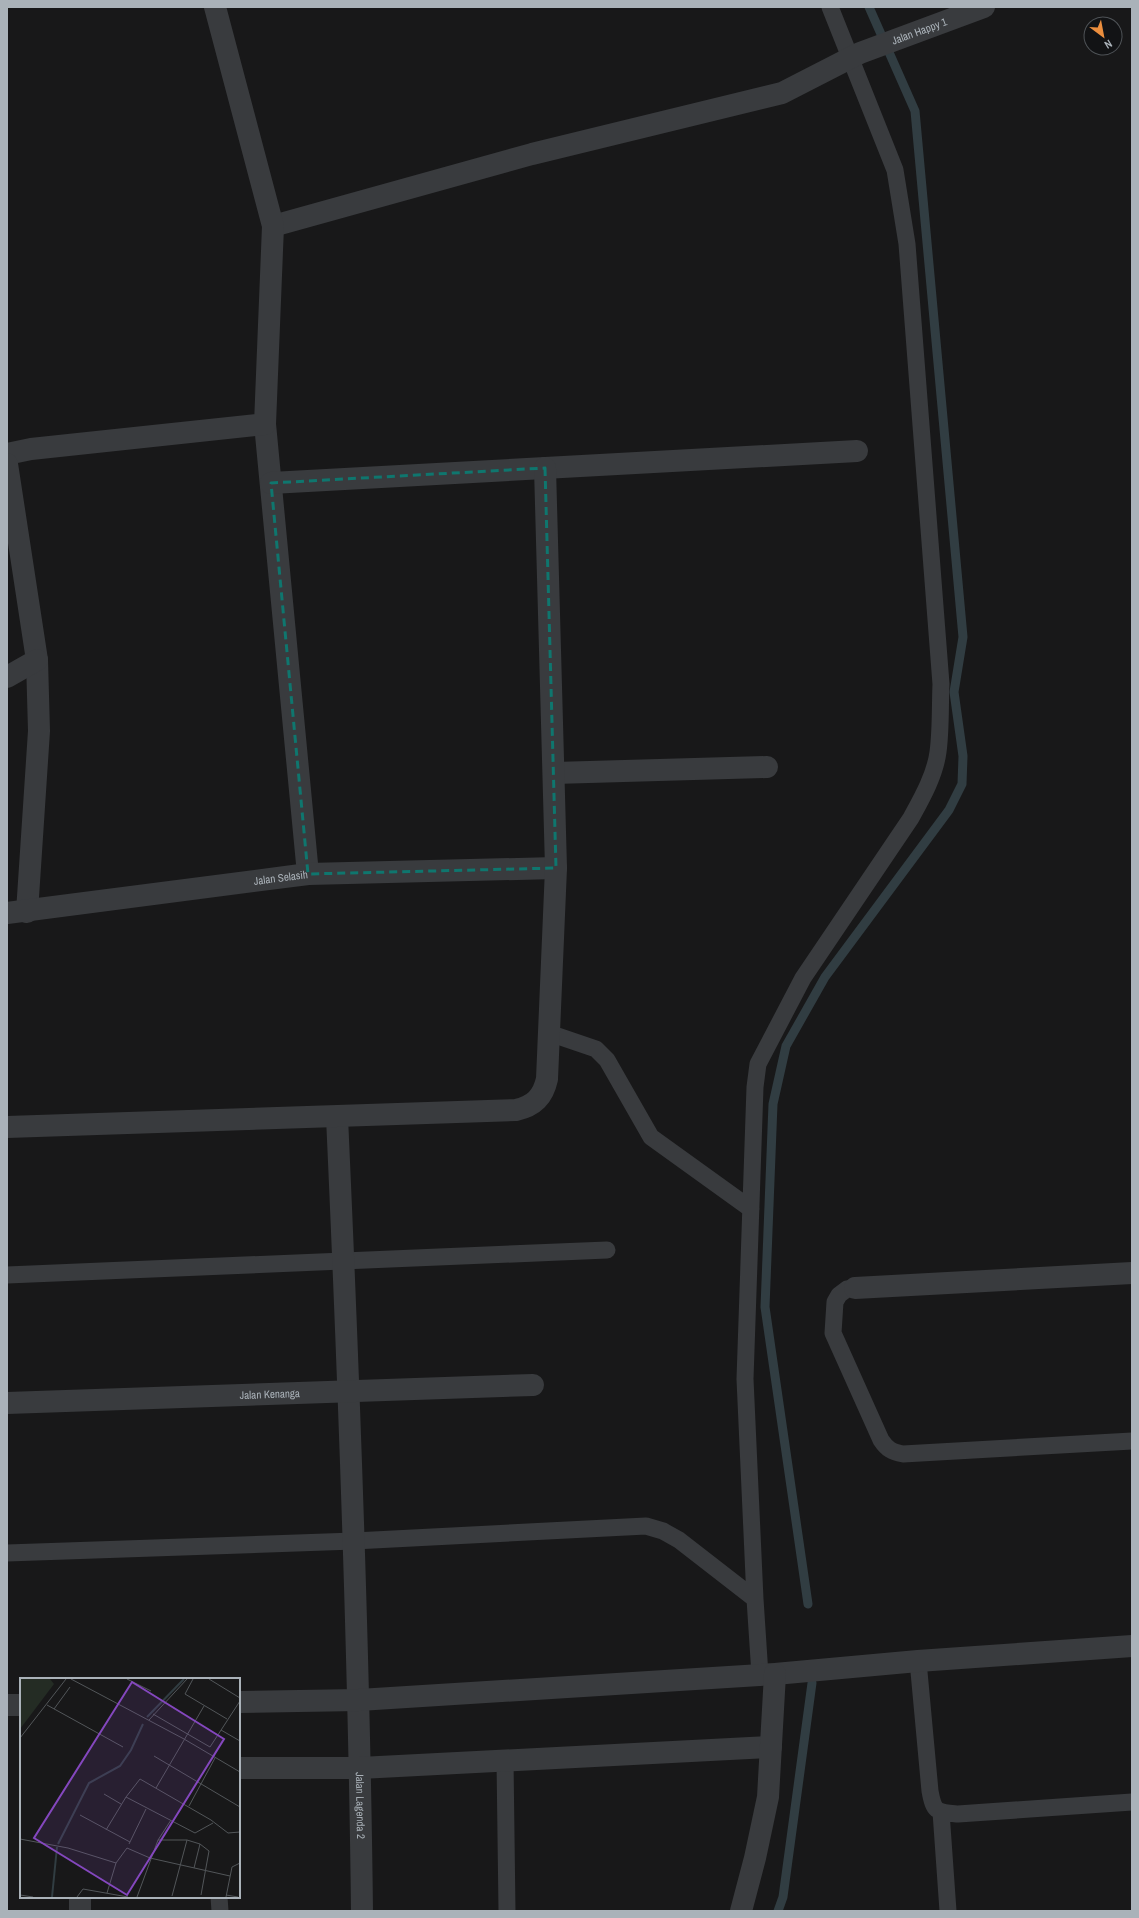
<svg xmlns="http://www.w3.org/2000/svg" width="1139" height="1918" viewBox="0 0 1139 1918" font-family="'Archivo Narrow',sans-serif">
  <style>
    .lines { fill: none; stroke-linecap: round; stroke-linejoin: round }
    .stream { stroke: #313d42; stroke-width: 9 }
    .lane { stroke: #393b3e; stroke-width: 17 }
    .street { stroke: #393b3e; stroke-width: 22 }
    .marked { fill: none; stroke: #0f766e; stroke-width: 3; stroke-dasharray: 8 5; stroke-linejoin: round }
    .labels { text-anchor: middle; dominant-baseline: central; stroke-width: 4; stroke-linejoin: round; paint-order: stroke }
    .street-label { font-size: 11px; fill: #aab2b9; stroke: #121315 }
    .inset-river { fill: none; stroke: #313d42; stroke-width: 2 }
    .inset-road { fill: none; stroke: #525659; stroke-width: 1 }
    .view { fill: #8447be; fill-opacity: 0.15; stroke: #8447be; stroke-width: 2 }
    .inset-edge { fill: none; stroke: #aab2b9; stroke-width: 2 }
  </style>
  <rect width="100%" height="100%" fill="#181819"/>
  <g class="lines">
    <!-- stream -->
    <path class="stream" d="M808 1604 765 1307 773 1104 786 1046 825 977 949 810 962 784 963 756 954 692 963 637 915 111 869 7
      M778 1911 783 1897 812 1683"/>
    <!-- lane -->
    <path class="lane" d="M549 1033 596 1049 607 1060 651 1137 751 1209
      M7 1275 607 1250
      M855 1288 847 1289 839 1295 835 1302 833 1333 881 1440C887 1449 892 1452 903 1454L1132 1441
      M7 1553 354 1541 646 1526 663 1531 679 1540 755 1599
      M918 1661 930 1791C934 1813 937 1812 958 1814L1132 1802
      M760 1675 755 1599 745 1379 755 1087 758 1064 803 978 911 818C922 798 935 775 938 752 941 730 940 706 941 684L907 244 895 170 830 7
      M505 1760 507 1911
      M941 1812 948 1911
      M219 1897 220 1911"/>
    <!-- street -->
    <g class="street">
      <path id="s1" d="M273 226 532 154 782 93 860 53 984 7"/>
      <path d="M265 424 308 874"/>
      <path d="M7 454 31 449 265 424 273 226 215 7"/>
      <path d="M7 464 37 660 39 731 27 912"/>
      <path d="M271 483 857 451"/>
      <path d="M7 677 37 660"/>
      <path d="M554 773 767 767"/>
      <path id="s2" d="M7 913 308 874 556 868"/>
      <path id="s3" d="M337 1117C349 1382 359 1646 362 1911"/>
      <path d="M7 1127 516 1110C534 1106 543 1097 547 1079L556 868 545 468"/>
      <path d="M855 1288 1132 1273"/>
      <path id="s4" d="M7 1403 533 1385"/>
      <path d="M239 1702 359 1700 775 1674 918 1661 1132 1646"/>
      <path d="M7 1705H21"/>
      <path d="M239 1768H360L771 1747"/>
      <path d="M80 1911V1897"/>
      <path d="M741 1911 755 1858 768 1797 775 1674"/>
    </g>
  </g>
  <!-- marked area -->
  <path class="marked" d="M545 468 556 868 308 874 271 483Z"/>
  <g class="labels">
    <!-- street labels -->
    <g class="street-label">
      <text stroke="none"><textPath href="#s1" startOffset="677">Jalan Happy 1</textPath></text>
      <text stroke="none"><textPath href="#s2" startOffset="276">Jalan Selasih</textPath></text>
      <text stroke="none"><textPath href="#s4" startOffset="263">Jalan Kenanga</textPath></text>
      <text stroke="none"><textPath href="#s3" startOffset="689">Jalan Lagenda 2</textPath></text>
    </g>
  </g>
  <!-- overview -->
  <g transform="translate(20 1678)">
    <rect width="220" height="220" fill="#181819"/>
    <path d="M0 1H30L34 6 0 51Z" fill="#242c24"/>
    <path class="inset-river" d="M127 39 164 1M38 166 69 105 100 88 111 72 123 46M32 219 37 169"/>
    <path class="inset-road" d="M51 1 164 61 220 94M107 1 131 13M173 1 165 16 207 41M189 1 220 20M27 27 103 69M34 31 50 9M133 36 190 69 220 23M129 42 167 1M201 52 220 63M0 60 46 1M134 78 220 129M136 110 184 28M84 116 101 126M106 119 175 155 193 145M169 128 195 80M60 137 110 164M86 152 106 119 120 101 191 142 208 155 220 154M0 161 48 170 96 185M138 162H167L180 166 189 173 181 217M109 166 126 131M174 190 180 166M87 215 96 185 107 170 130 180 210 198M0 217 13 219M206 217 218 219M152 218 167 162M57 219 63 211 108 219M117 219 138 162 151 142M206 219 212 189 220 185"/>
    <path class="view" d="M112 4 204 61 107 217 14 160Z"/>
    <rect width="220" height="220" class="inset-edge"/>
  </g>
  <!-- border -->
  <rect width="1139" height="1918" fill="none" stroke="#aab2b9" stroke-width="16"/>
  <!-- north arrow -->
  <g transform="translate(1103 36) rotate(148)"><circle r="19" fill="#121315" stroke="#4f5357"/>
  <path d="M0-3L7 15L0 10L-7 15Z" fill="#eb8e3e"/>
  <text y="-6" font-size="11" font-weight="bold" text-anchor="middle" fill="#aab2b9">N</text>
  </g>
</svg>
